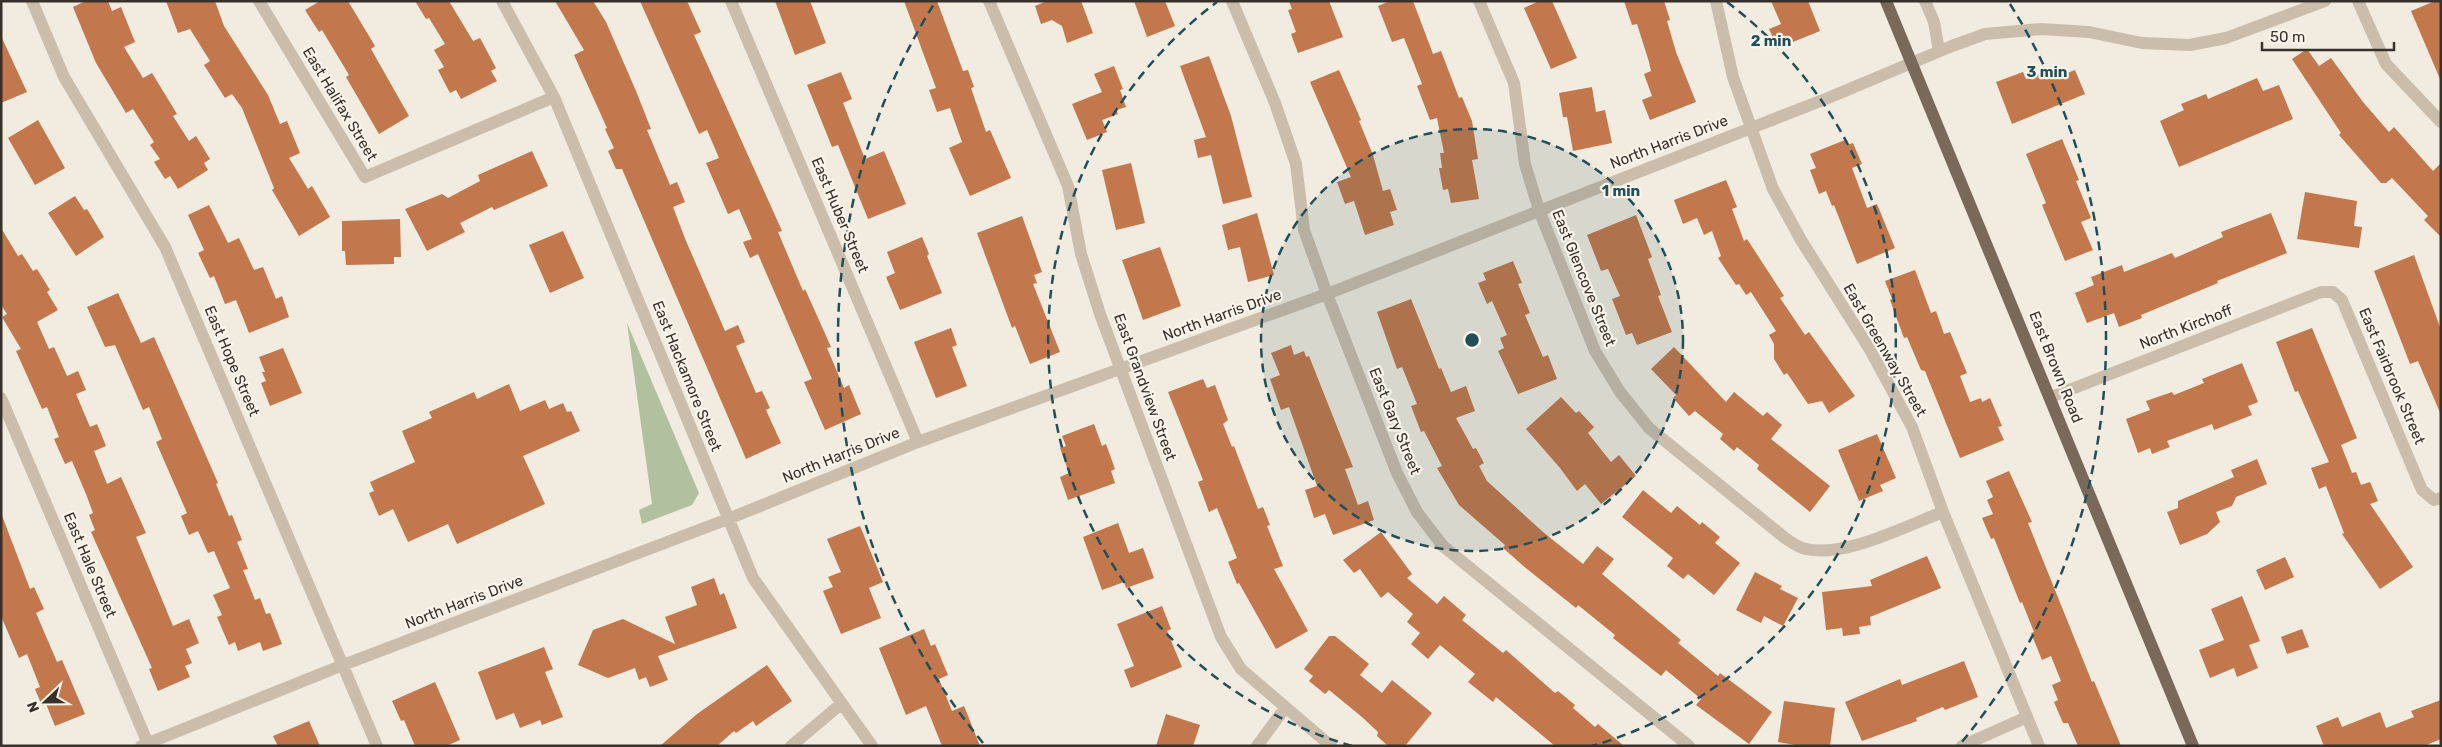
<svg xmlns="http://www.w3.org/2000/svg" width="2442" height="747" viewBox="0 0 2442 747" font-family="Rubik,sans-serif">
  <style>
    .green { fill: #b1c19f }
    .building { fill: #c2784c }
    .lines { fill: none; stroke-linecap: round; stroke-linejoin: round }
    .minor { stroke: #cabdab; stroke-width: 12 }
    .major { stroke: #79695b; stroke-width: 12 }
    .ring { fill: none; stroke: #204e59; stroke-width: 2.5; stroke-dasharray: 9 6 }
    .labels { text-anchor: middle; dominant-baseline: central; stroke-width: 4.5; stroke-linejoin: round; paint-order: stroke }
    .street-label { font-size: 15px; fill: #38302a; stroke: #faf5eb }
    .centre { fill: #204e59; stroke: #faf5eb; stroke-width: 2.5 }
    .ring-label { font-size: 15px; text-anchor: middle; font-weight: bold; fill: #204e59; stroke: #faf5eb; stroke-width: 4.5; stroke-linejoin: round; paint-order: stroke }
  </style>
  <rect width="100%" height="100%" fill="#f2ebdf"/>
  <!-- green -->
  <path class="green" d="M627 323 699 493 692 505 642 524 639 510 652 504Z"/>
  <!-- building -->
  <path class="building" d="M86 1H108L112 11 121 7 135 42 124 47 143 78 152 73 177 114 173 116 189 141 196 136 210 159 204 163 208 170 178 189 170 176 165 179 154 162 160 159 150 145 154 142 133 109 126 113 96 63 73 7Z
    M166 1H215L224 26 268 95 280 124 287 121 300 153 289 158 308 189 312 186 330 217 299 236 272 190 274 188 242 108 232 94 225 98 204 65 210 61 190 29 178 33Z
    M320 1H348L375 46 371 49 409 116 379 134 346 77 349 75 322 30 319 32 305 10Z
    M415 1H449L473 41 480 38 496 68 491 71 497 81 461 99 456 90 450 93 438 70 444 67 434 50 445 44 429 18 426 19Z
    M555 1H593L606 22 636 91 651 129 647 130 670 185 677 182 685 202 673 207 686 241 725 331 738 325 745 342 736 346 756 393 762 391 770 408 766 410 781 443 746 459 622 169H616L608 151 614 148 605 129 607 128 574 55 584 50Z
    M640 1H687L701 32 694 35 782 231 778 232 803 291 805 289 831 347 827 348 844 388 849 385 861 414 825 430 804 382 812 379 758 254 750 258 743 242 752 239 739 209 728 214 706 163 719 158 707 130 699 134Z
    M775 1H810L826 43 795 55Z
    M904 1H937L963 71 968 70 974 87 971 88 986 132 990 130 1011 178 970 196 949 148 962 142 950 108 937 112 929 90 936 88Z
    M1047 1H1081L1093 33 1067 43 1062 26 1052 20 1041 24 1035 6Z
    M1134 1H1165L1175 26 1147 37Z
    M1289 1H1329L1343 37 1298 53 1291 34 1296 32 1288 10 1292 9Z
    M1390 1H1413L1433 54 1441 51 1459 98 1462 97 1472 121 1478 159 1472 160 1479 199 1451 203 1448 189 1443 190 1439 168H1442L1440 153H1444L1437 118 1430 120 1417 86 1422 84 1404 38 1392 42 1378 6Z
    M1539 1H1552L1577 58 1551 69 1524 8Z
    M1624 1H1664L1670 20 1667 21 1676 52 1696 102 1650 120 1642 100 1652 96 1644 74 1651 71 1649 62 1637 24 1632 25Z
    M1771 1H1808L1820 31 1778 48 1769 29 1781 24Z
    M2435 1H2441L2440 79 2411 11Z
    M1 36 27 92 1 103Z
    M2307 49 2319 66 2331 58 2363 102 2389 132 2394 127 2433 171 2441 163V237L2424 220 2428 216 2392 178 2386 183H2381L2339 135 2341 133 2292 59Z
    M1209 56 1231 116 1252 197 1223 204 1211 155 1198 158 1194 140 1206 137 1180 66Z
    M1114 66 1123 89 1120 90 1126 107 1116 110 1118 114 1102 120 1107 132 1087 140 1072 104 1102 92 1094 74Z
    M2055 67 2059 76 2075 70 2085 94 2012 124 1996 82 2023 72 2026 79Z
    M1339 70 1361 120 1359 121 1373 155 1383 191 1390 189 1397 210 1390 212 1394 225 1365 235 1354 201 1345 204 1337 182 1351 177 1310 82Z
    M841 72 852 99 843 103 865 159 884 151 906 204 868 219 838 145 832 147 807 85Z
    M2257 78 2263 91 2279 85 2293 119 2179 167 2160 121 2184 110 2181 104 2206 94 2208 99Z
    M1592 87 1596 112 1605 110 1612 143 1573 151 1567 117H1563L1559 93Z
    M38 120 65 168 35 185 8 138Z
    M2062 139 2079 180 2076 181 2091 218 2081 222 2093 250 2065 261 2042 205 2046 203 2026 154Z
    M1845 140 1847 145 1853 143 1862 164 1852 168 1867 208 1877 204 1895 248 1857 264 1834 205 1832 206 1826 191 1819 194 1810 170 1816 168 1810 154Z
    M532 151 548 186 494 210 492 207 460 223 465 232 427 251 405 209 442 194 448 198 480 181 478 175Z
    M1131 163 1145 223 1116 230 1102 170Z
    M1726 180 1737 207 1732 209 1744 241 1747 239 1784 296 1780 298 1805 335 1809 332 1855 396 1829 413 1822 401 1808 404 1787 373 1784 375 1774 359V344L1769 335 1776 331 1751 292 1746 295 1739 284 1736 285 1718 258 1721 256 1712 231 1704 235 1697 218 1683 224 1674 200Z
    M2305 192 2357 201 2354 226 2362 227 2359 248 2297 239Z
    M75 196 84 210 87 209 104 237 76 256 48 213Z
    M209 205 228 243 239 238 254 270 263 267 276 299 282 296 289 317 249 333 236 300 225 304 214 276 210 278 198 253 204 250 188 215Z
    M1257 213 1274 275 1248 282 1240 247 1228 250 1222 225Z
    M2271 213 2287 253 2217 281 2218 283 2141 315 2142 318 2119 327 2114 313 2087 323 2075 293 2094 285 2091 277 2122 265 2124 272 2172 253 2175 258 2223 237 2221 232Z
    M1636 215 1652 257 1648 259 1661 295 1658 296 1672 332 1637 345 1632 333 1626 335 1612 299 1620 296 1608 269 1601 271 1587 235Z
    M1022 216 1042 272 1034 275 1037 283 1033 284 1060 352 1030 364 1015 326 1012 328 977 233Z
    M400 219 401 257H394V264L346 265 345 251H342V221Z
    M1 228 18 256 22 254 33 271 37 269 50 290 47 292 58 310 37 322 49 349 54 347 67 376 78 371 86 390 76 394 90 427 97 424 106 446 94 451 107 484 121 477 146 533 136 537 173 626 189 619 199 643 186 649 192 663 185 666 190 677 158 691 149 669 152 668 91 532 95 530 89 515 93 513 86 494 72 461 65 464 54 439 59 437 47 407 42 409 16 351 21 349 2 317 7 314 1 305Z
    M563 231 584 278 550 293 529 245Z
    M922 237 929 254 927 256 942 293 900 310 886 277 895 273 887 252Z
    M1160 247 1181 306 1143 320 1122 260Z
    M2414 255 2441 330V415L2418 361 2410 364 2374 271Z
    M1513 261 1522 283 1518 284 1530 313 1525 315 1543 357 1548 355 1557 379 1518 394 1498 351 1504 348 1500 338 1507 335 1492 301 1487 304 1478 283 1486 280 1483 273Z
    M1915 270 1931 313 1936 311 1944 334 1950 332 1967 373 1960 376 1970 402 1981 398 1982 402 1990 398 2002 426 1998 427 2004 440 1960 458 1925 371 1921 370 1907 337 1904 338 1890 300 1892 299 1885 281Z
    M118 293 141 343 154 337 218 483 216 484 229 516 232 515 242 540 237 542 248 569 243 570 255 600 260 598 266 614 270 613 282 644 263 651 260 642 238 651 235 642 229 645 217 617 222 615 213 595 230 588 214 551 208 553 198 531 189 535 181 516 187 513 156 442 162 439 149 407 143 410 115 345 105 347 87 307Z
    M1411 299 1439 369 1441 368 1451 392 1466 386 1475 411 1456 418 1473 449 1476 448 1484 463 1479 466 1487 481 1543 532 1583 564 1597 546 1614 559 1602 574 1681 640 1678 643 1718 676 1720 673 1772 712 1749 744 1696 705 1701 699 1666 670 1661 676 1613 638 1615 635 1578 605 1576 608 1527 569 1503 548 1505 545 1459 505 1437 468 1442 466 1424 431 1421 432 1411 406 1417 404 1402 367 1397 369 1377 312Z
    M951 328 957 345 952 347 967 386 936 398 914 342Z
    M2312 328 2357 438 2341 445 2352 473 2356 472 2361 485 2370 482 2378 501 2370 504 2413 567 2380 589 2342 534 2344 533 2326 486 2319 489 2311 468 2329 462 2298 391 2295 392 2276 342Z
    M1291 345 1294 355 1304 351 1306 357 1309 356 1353 467 1345 469 1358 505 1368 501 1374 520 1333 535 1325 514 1314 518 1305 490 1317 486 1289 407 1281 410 1270 379 1280 375 1271 353Z
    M1674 347 1726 402 1734 392 1763 416 1767 412 1782 425 1771 439 1830 486 1810 512 1757 469 1759 465 1737 447 1734 451 1720 439 1723 434 1695 411 1689 416 1673 398 1676 395 1651 369Z
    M283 348 302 393 270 406 261 383 266 381 262 372H265L259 357Z
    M2242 363 2258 402 2248 406 2252 415 2214 430 2212 424 2167 441 2170 447 2152 454 2150 448 2138 453 2126 419 2150 410 2146 401 2172 392 2174 395 2204 383 2202 379Z
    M1203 379 1207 388 1215 385 1228 420 1223 424 1232 447 1234 446 1258 509 1263 507 1270 525 1267 526 1283 566 1274 569 1308 631 1276 649 1239 583 1237 584 1228 562 1237 558 1217 508 1209 512 1198 482 1203 480 1168 392Z
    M509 384 520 411 545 400 549 409 563 403 567 412 571 411 580 431 523 456 545 504 457 544 448 524 408 542 393 509 379 516 369 493 374 491 370 482 415 462 402 431 432 418 429 412 474 392 477 399Z
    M1561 397 1576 413 1579 411 1594 427 1588 433 1611 462 1619 455 1636 476 1601 504 1585 484 1577 491 1560 468 1526 429Z
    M1094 424 1102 446 1106 444 1115 469 1111 471 1115 483 1068 500 1060 477 1069 473 1060 448 1066 446 1062 436Z
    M1877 434 1896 478 1880 485 1883 491 1859 501 1838 450Z
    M2257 459 2267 484 2236 497 2232 506 2216 512 2220 522 2207 534 2180 545 2167 512 2178 508V501L2234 477 2231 470Z
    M2009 471 2032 522 2028 523 2092 682 2094 681 2121 746H2078L2068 723H2063L2054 702 2058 700 2052 685 2061 681 2051 656 2042 660 2031 633 2034 632 2022 602 2020 603 1994 538 1991 539 1982 518 1993 514 1987 500 1993 497 1986 481Z
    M1643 490 1671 513 1677 506 1700 525 1702 522 1720 537 1715 543 1740 563 1714 595 1688 574 1683 579 1667 566 1673 558 1622 517Z
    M1 513 30 589 34 587 44 609 36 613 57 662 62 660 85 714 55 726 46 704 42 706 35 689 40 687 27 654 19 658 1 616Z
    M1118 523 1129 553 1143 548 1154 578 1126 588 1124 582 1102 590 1083 537Z
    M860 526 883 582 869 588 881 618 841 634 823 591 833 587 828 577 841 572 827 539Z
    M1381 532 1412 574 1407 578 1437 604 1444 596 1466 615 1462 620 1503 653 1506 650 1555 693 1558 691 1575 705 1573 708 1595 727 1598 724 1624 746H1555L1496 697 1493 702 1468 682 1475 674 1440 645 1428 659 1411 644 1420 633 1407 622 1413 614 1388 592 1381 598 1360 569 1354 573 1343 560Z
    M1927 556 1941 588 1870 617 1871 625 1859 627 1860 634 1843 636 1842 628 1826 630 1822 592 1872 586 1870 580Z
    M2285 557 2294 577 2265 590 2256 570Z
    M1755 572 1782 586 1780 589 1798 598 1783 626 1764 616 1761 623 1736 610Z
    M714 578 720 595 724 593 737 628 658 656 668 680 650 687 646 677 639 680 635 668 608 678 578 665 593 630 623 619 675 644 665 617 697 605 691 587Z
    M2242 596 2260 641 2249 645 2258 668 2237 677 2234 668 2210 678 2199 650 2224 640 2211 609Z
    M1162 606 1171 629 1167 631 1182 667 1131 688 1124 670 1134 666 1117 624Z
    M924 629 931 646 935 644 948 675 939 679 952 711 964 706 980 746H942L926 706 906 715 879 648Z
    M2302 629 2309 647 2287 654 2281 637Z
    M1329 636H1335L1369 664 1360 675 1382 693 1392 680 1432 713 1405 746H1388L1377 736 1378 732 1362 717 1329 690 1325 694 1309 681 1313 676 1304 669Z
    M544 647 553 669 545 672 563 717 542 725 540 720 520 728 514 713 496 720 478 672Z
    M1964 661 1978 697 1945 710 1943 707 1916 718 1917 721 1862 741 1845 702 1900 679 1902 685Z
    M767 665 792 701 756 726 753 721 736 733 734 731 717 746H660L697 714Z
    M435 682 460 740 446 746H415L404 720 401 721 392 701Z
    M2441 700V739L2424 746H2324L2316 726 2338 717 2342 727 2380 712 2386 728 2414 717 2411 711Z
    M1784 701 1835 708 1830 746H1801L1778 742Z
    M1166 714 1200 725 1193 746H1156Z
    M309 721 320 746H278L273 736Z"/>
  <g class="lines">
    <!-- minor -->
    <path class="minor" d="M32 1 64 77 165 247 377 746
      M259 1 365 177 554 97
      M502 1 554 97 753 578 872 746
      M731 1 918 442
      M989 1 1068 186 1081 254 1100 314 1221 637 1241 669 1331 746
      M1232 1 1275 103 1296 164 1304 230 1327 294 1397 473 1417 512 1443 546 1689 746
      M1479 1 1514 83 1525 164 1539 210 1595 351 1620 392 1649 428 1785 538C1791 542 1799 548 1806 549 1845 558 1905 526 1943 512
      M1716 1 1733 77 1773 189 1801 240 1869 348 1912 427 1943 512 2039 746
      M1925 1 1934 22 1939 51
      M2358 1 2386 64 2441 122
      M2051 397 2321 292H2333L2342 300 2422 490 2434 500 2441 498
      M1 398 149 746
      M141 746 343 665 728 519 918 442 1327 294 1828 98 1952 46 1985 34 2041 29 2089 32 2142 43 2190 45 2226 38 2325 1
      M791 746 841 704
      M1257 746 1285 708
      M1962 746 2027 717"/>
    <!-- major -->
    <path class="major" d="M1886 1 2193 746"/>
  </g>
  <!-- distance rings -->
  <circle cx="1472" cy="340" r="211" fill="#204e59" fill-opacity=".12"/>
  <g class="ring">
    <circle cx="1472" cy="340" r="211"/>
    <path d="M1352 746A423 423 0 0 1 1217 2M1727 2A423 423 0 0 1 1592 746"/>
    <path d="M983 743A634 634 0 0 1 934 4M2010 4A634 634 0 0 1 1961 743"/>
  </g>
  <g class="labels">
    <!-- street labels -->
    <g class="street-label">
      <text transform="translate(340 104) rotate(59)">East Halifax Street</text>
      <text transform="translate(1669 142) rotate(-21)">North Harris Drive</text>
      <text transform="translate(840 215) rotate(67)">East Huber Street</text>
      <text transform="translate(1584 278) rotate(68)">East Glencove Street</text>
      <text transform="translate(1222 315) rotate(-20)">North Harris Drive</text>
      <text transform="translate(2186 327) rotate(-21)">North Kirchoff</text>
      <text transform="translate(1885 350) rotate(60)">East Greenway Street</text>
      <text transform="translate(232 361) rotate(67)">East Hope Street</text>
      <text transform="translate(2056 367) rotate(68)">East Brown Road</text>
      <text transform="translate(687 376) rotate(68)">East Hackamore Street</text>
      <text transform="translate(2392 376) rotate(67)">East Fairbrook Street</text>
      <text transform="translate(1145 387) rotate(70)">East Grandview Street</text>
      <text transform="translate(1395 421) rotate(68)">East Gary Street</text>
      <text transform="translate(841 455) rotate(-22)">North Harris Drive</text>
      <text transform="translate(90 565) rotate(67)">East Hale Street</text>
      <text transform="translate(464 602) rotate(-21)">North Harris Drive</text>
    </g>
  </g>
  <circle cx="1472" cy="340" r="8" class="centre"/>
  <g class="ring-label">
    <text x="1771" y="46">2 min</text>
    <text x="2047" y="77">3 min</text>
    <text x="1621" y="196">1 min</text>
  </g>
  <!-- border -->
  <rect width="2442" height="747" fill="none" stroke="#38302a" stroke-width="5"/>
  <!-- north arrow -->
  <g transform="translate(45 702) rotate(248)" stroke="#faf5eb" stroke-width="4" paint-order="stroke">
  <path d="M0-4L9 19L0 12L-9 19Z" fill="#38302a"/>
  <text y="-8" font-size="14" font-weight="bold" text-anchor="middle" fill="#38302a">N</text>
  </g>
  <!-- scale -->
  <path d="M2262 42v8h132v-8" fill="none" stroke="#38302a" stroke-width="2.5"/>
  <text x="2270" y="42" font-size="15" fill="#38302a" stroke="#faf5eb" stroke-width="4" paint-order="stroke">50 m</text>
</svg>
